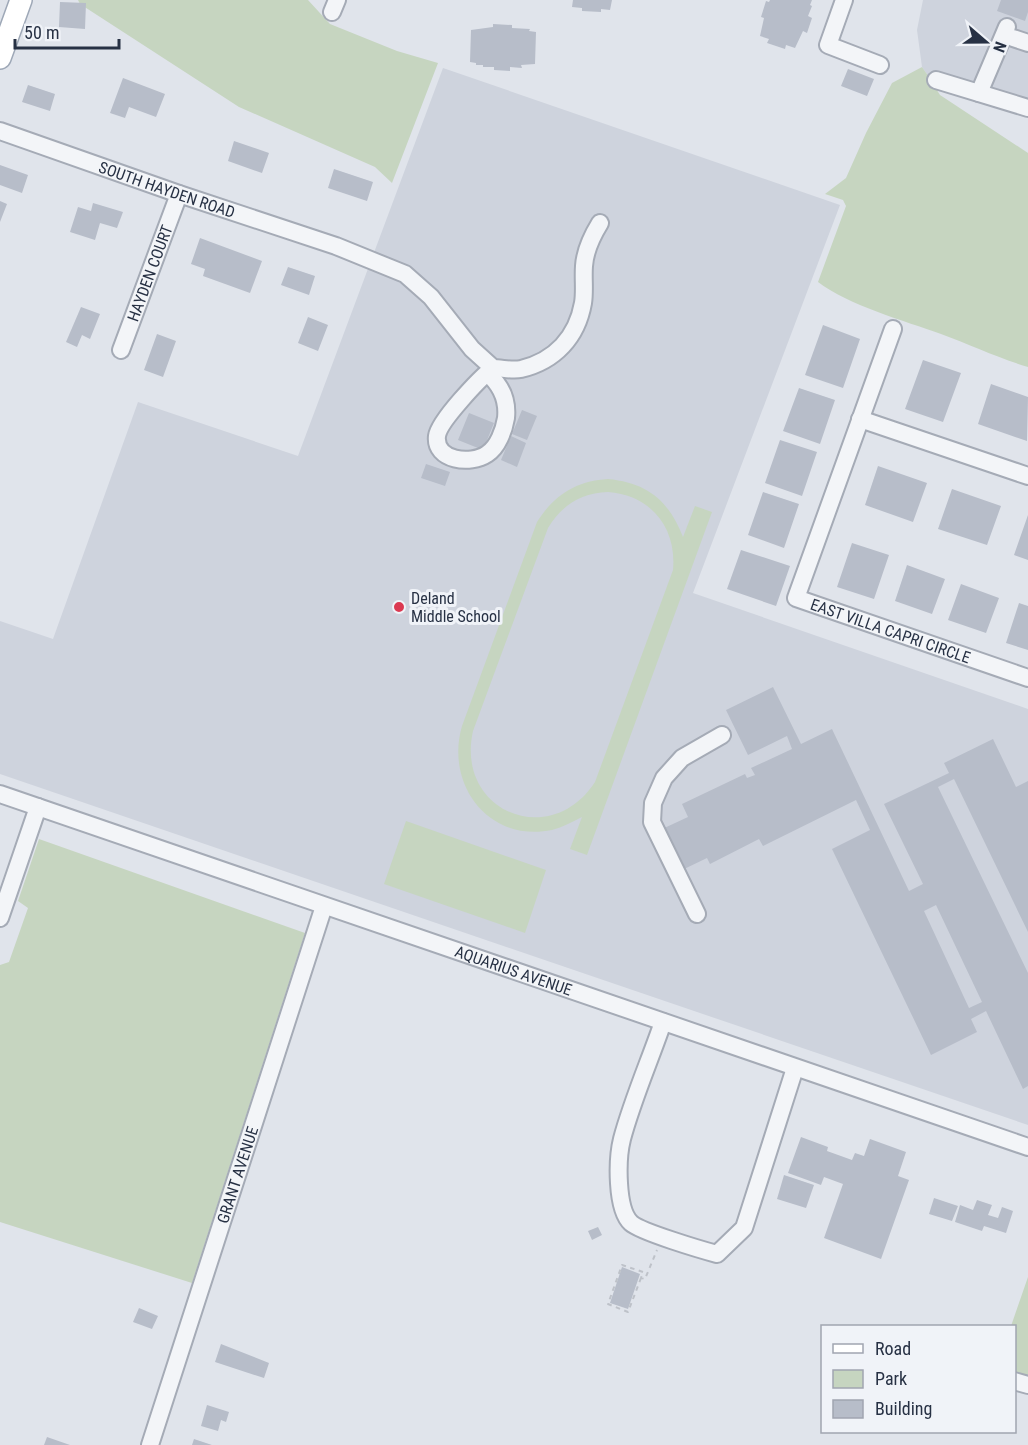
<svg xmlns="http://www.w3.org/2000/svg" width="1028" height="1445" viewBox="0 0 1028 1445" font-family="'Roboto Condensed',sans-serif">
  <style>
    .built { fill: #ced3dd }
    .green { fill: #c6d5c0; fill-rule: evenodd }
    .building { fill: #b7bdc9; fill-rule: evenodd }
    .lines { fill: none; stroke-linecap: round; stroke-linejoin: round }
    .minor-casing { stroke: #a5abb6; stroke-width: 20 }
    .major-casing { stroke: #9ea8b7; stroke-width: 24 }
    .path { stroke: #bec2c9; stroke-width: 2; stroke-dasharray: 4.5 4.5; stroke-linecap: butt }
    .minor { stroke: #f3f5f8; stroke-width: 16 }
    .major { stroke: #fff; stroke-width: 21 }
    .poi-dot { fill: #db3951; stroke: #f0f3f8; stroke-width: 2 }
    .labels { text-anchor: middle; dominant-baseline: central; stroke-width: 6; stroke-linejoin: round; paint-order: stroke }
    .street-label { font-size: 16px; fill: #273144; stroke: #f0f3f8 }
    .poi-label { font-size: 16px; fill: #273144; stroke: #f0f3f8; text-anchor: start }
  </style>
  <rect width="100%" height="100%" fill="#e0e4eb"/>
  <!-- built -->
  <path class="built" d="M923 0H1028V100L931 71 929 77 922 67 917 30Z
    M443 68 840 205 693 593 1028 709V1125L0 774V621L53 639 138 402 298 456Z"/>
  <!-- green -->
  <path class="green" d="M78 0H308L330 24 397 51 438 63 392 183 375 167 239 107 80 4Z
    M922 67 929 77 927 85 935 87 940 95 1028 153V367C998 358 971 345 941 334 905 321 848 305 818 282L846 206 843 200 825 194 846 178 866 133 892 83Z
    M608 479C648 483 669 501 683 537L695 506 712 512 587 855 570 849 582 817C572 822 563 827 552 830 488 843 445 784 462 726L537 522C554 495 576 481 608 479ZM608 492C650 495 677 527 673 570L595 782C550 851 455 811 473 731L548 528C562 505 581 493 608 492Z
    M406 821 546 870 525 933 384 884Z
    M39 839 305 933 192 1283 0 1222V965L9 962 28 908 18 901Z
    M1028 1277V1378L1015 1374 1014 1326H1011Z"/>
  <!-- building -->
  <path class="building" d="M573 0H612L610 10 601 9V12L582 11V8L572 7Z
    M770 0H812L810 5 812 6 808 16 812 18 807 33 803 31 795 48 786 45 785 49 767 43 769 39 760 36 764 18 761 17 766 1 769 2Z
    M1001 0H1028V12L1025 21 997 11Z
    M60 2 86 3 85 29 59 27Z
    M493 24 512 25V28L530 29 529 31 536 32 535 64 521 65 522 68 510 67V71L494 70V67H483V65H476V63L470 62 471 30 493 27Z
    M848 69 874 79 867 96 841 86Z
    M123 78 165 94 156 117 129 107 125 118 110 113Z
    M28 85 55 94 50 111 22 102Z
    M234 141 269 153 262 173 228 161Z
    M0 165 28 175 22 193 0 185Z
    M334 169 373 182 367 201 328 188Z
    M0 201 7 204 0 222Z
    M93 203 123 212 117 228 100 223 95 240 70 232 78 207 91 211Z
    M200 238 262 261 250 293 203 276 205 269 191 264Z
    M288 267 315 276 309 295 281 285Z
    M81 307 100 314 90 339 82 335 77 347 66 342Z
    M308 317 328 325 318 351 298 343Z
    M823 325 860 339 843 388 805 375Z
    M157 334 176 341 163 377 144 370Z
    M923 360 961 373 943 422 905 409Z
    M991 384 1028 397 1027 441 978 424Z
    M799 388 835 400 820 444 783 431Z
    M522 410 537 416 527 440 512 434Z
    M469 413 494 423 483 450 458 440Z
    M511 436 526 443 517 467 501 460Z
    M780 440 817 452 802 496 765 483Z
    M426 464 450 472 445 486 421 478Z
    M878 466 927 483 913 522 865 505Z
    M952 489 1001 506 987 545 938 529Z
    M763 492 799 504 784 548 748 535Z
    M1028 515V560L1014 555Z
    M852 543 889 555 874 599 837 587Z
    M741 550 790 566 776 606 727 589Z
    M907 565 945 579 932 614 895 601Z
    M961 584 999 598 986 633 948 620Z
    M1019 603 1028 606V650L1006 643Z
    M773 687 801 744 832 729 909 891 923 884 884 804 949 773 944 763 993 739 1016 787 1028 781V932L954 779 938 787 1028 973V1086L1023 1089 986 1011 971 1019 977 1032 931 1055 832 849 870 830 856 800 763 846 759 839 710 864 707 858 680 871 660 830 688 817 682 804 745 774 747 778 755 775 751 768 792 749 787 736 748 755 726 710ZM936 905 982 1002 969 1008 924 911Z
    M801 1137 828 1147 827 1151 852 1160 855 1153 864 1156 870 1139 906 1152 898 1176 909 1180 881 1259 824 1238 843 1184 824 1177 821 1185 788 1173Z
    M784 1175 814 1185 806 1208 777 1199Z
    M934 1198 958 1206 952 1221 929 1214Z
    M977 1200 992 1205 988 1215 998 1218 1002 1207 1013 1211 1006 1233 984 1226 982 1231 955 1222 960 1205 973 1210Z
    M598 1227 602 1235 592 1240 588 1231Z
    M622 1267 640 1274 628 1309 610 1303Z
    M139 1308 158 1316 152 1329 133 1322Z
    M221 1344 269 1363 264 1378 215 1362Z
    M207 1405 229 1412 226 1422 221 1420 218 1431 201 1426Z
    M47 1437 70 1445H44Z
    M194 1439 212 1445H192Z"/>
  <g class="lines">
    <defs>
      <g id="minor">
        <path d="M844 0 828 45 880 65"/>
        <path d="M332 12 337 0"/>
        <path d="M1013 38 1028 43"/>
        <path d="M936 80 1028 108"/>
        <path d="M979 93 1007 27"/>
        <path id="s1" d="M0 131 179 194 336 246 405 274 431 297 472 349 493 368C502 368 512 371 521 369 555 361 577 337 583 303 585 291 583 278 584 266 585 251 592 236 600 223"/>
        <path id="s2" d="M893 329 796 598 1028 678"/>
        <path id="s3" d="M121 350 179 194"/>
        <path d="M487 373C501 385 508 399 506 418 504 430 498 447 487 454 471 465 434 461 437 436 439 421 480 378 493 368"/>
        <path d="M860 419 1028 476"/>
        <path id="s4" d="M0 794 1028 1147"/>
        <path d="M697 914 652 822 653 803 664 778 682 758 722 735"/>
        <path d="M0 918 38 807"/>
        <path d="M663 1022C650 1060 632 1101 622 1139 617 1159 616 1209 631 1223 641 1232 702 1250 717 1254L744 1228 795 1068"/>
        <path d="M1014 1381 1028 1385"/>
        <path id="s5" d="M150 1445 324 906"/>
      </g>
      <path id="major" d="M0 58 21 0"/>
    </defs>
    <!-- minor casing -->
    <use href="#minor" class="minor-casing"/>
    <!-- major casing -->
    <use href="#major" class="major-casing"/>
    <!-- path -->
    <path class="path" d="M641 1278 628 1312 608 1304 622 1265 643 1272 641 1278 645 1279 657 1250"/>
    <!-- minor -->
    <use href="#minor" class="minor"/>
    <!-- major -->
    <use href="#major" class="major"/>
  </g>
  <!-- markers -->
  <circle class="poi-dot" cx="399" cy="607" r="6"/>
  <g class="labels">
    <!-- street labels -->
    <g class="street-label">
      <text stroke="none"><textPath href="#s1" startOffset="177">SOUTH HAYDEN ROAD</textPath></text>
      <text stroke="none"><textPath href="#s3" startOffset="82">HAYDEN COURT</textPath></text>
      <text stroke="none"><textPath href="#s2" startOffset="386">EAST VILLA CAPRI CIRCLE</textPath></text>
      <text stroke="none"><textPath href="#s4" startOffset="543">AQUARIUS AVENUE</textPath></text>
      <text stroke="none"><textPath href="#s5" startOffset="284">GRANT AVENUE</textPath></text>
    </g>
    <!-- poi labels -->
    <g class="poi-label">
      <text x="411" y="598">Deland<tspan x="411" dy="18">Middle School</tspan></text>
    </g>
  </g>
  <!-- legend -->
  <rect x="821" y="1325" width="195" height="108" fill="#f0f3f8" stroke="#a0a5b0" stroke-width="1.5"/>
  <rect x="833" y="1344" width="30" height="9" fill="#ffffff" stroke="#a0a5b0" stroke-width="1.5"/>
  <text x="875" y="1355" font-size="18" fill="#273144">Road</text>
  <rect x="833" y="1370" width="30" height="18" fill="#c6d5c0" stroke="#a0a5b0" stroke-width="1.5"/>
  <text x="875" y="1385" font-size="18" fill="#273144">Park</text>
  <rect x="833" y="1400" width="30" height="18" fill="#b7bdc9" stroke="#a0a5b0" stroke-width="1.5"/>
  <text x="875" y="1415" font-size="18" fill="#273144">Building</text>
  <!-- north arrow -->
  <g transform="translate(986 42) rotate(110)" stroke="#f0f3f8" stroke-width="4.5" paint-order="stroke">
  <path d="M0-4.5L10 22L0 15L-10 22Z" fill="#273144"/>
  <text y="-9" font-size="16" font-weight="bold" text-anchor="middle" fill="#273144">N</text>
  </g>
  <!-- scale -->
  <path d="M15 39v9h104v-9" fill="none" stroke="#273144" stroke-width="3"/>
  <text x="24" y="39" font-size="18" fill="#273144" stroke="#f0f3f8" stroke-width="4.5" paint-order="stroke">50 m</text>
</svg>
